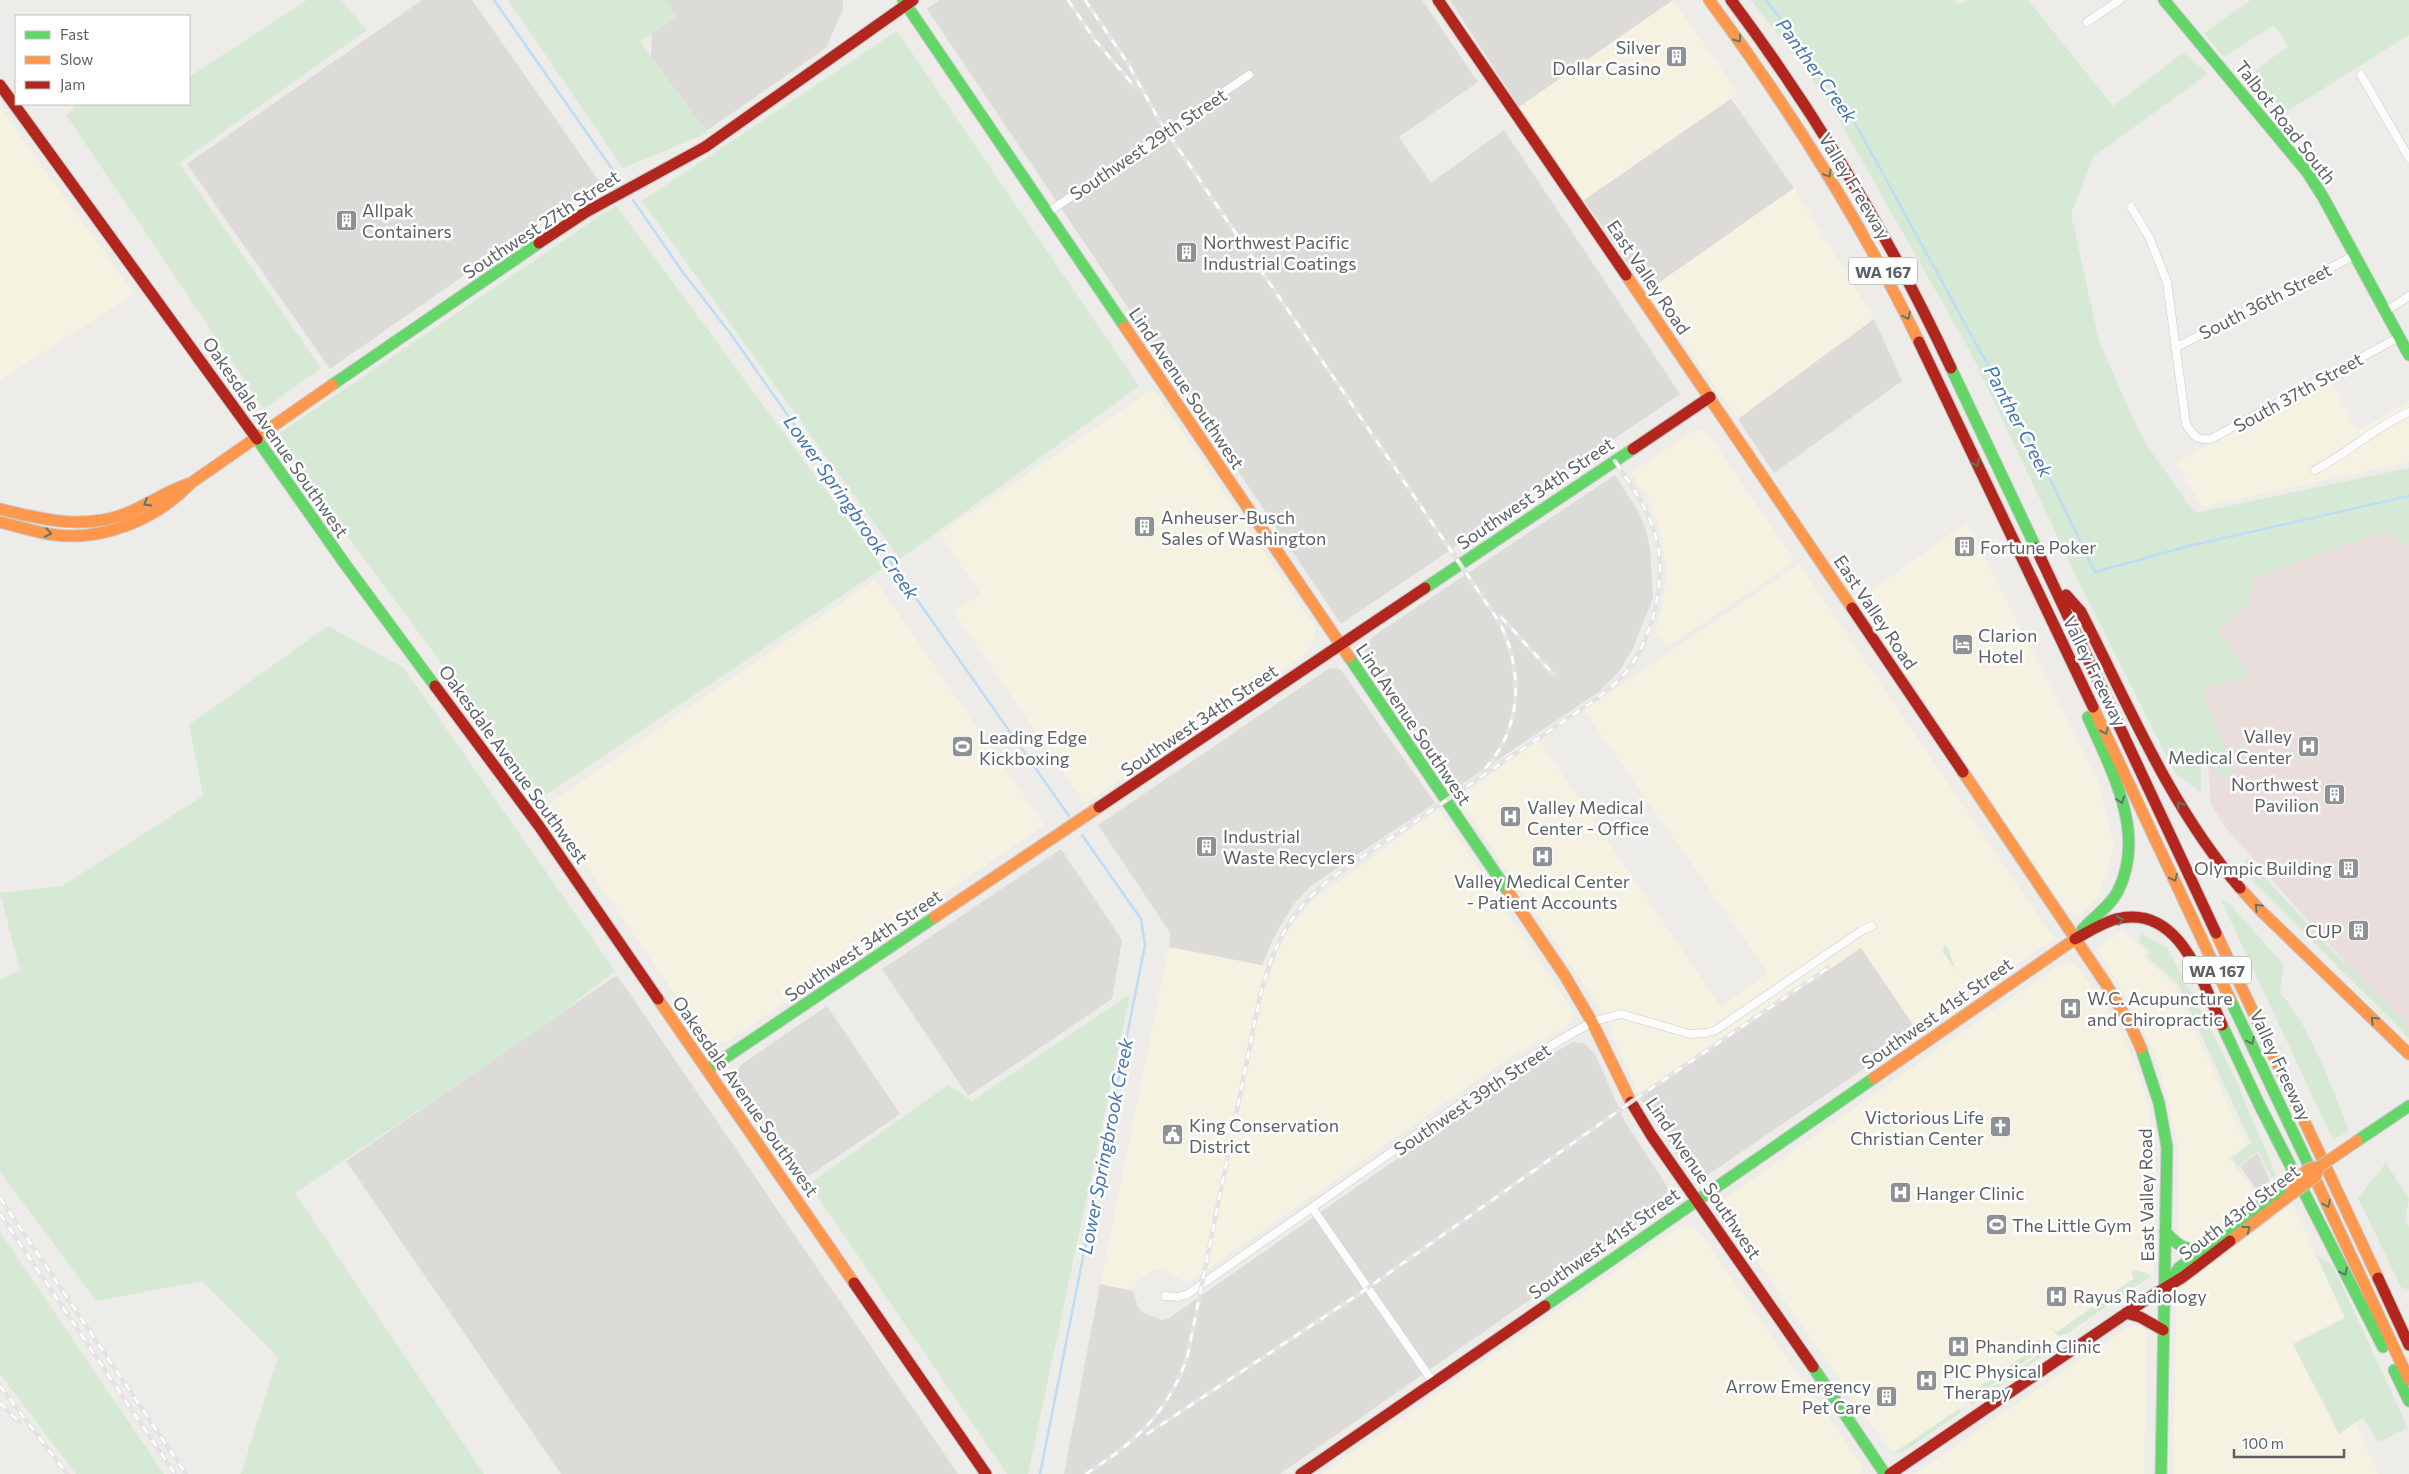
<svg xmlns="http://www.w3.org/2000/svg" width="2409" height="1474" viewBox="0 0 2409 1474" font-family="Commissioner,sans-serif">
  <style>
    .commercial { fill: #f6f2e2 }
    .industrial { fill: #dddbd8 }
    .medical { fill: #e9dedb }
    .green { fill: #d6e9d4 }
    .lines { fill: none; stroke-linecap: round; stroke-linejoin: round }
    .stream { stroke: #bddcf6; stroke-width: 2.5 }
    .street-casing { stroke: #c9caca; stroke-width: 9 }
    .fast-casing { stroke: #c8c8c9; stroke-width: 13 }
    .slow-casing { stroke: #c8c8c9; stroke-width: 13 }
    .jam-casing { stroke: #c8c8c9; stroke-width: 13 }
    .street { stroke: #fcfcfc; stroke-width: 8 }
    .fast { stroke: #63d668; stroke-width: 11 }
    .slow { stroke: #ff974d; stroke-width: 11 }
    .jam { stroke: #b3261e; stroke-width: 11 }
    .rail-casing { stroke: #e3e3e3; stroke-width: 4.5 }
    .rail { stroke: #fff; stroke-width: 2.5; stroke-dasharray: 8; stroke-linecap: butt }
    .slow-bridge-casing { stroke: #c8c8c9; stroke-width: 13; stroke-linecap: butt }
    .slow-bridge { stroke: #ff974d; stroke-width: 11 }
    .oneway { stroke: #5e7866 }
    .labels { text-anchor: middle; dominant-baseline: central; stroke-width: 5; stroke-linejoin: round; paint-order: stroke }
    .shield { fill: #fff; stroke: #8e9094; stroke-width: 1 }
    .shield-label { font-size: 16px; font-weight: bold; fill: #5d6166 }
    .poi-label { font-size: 18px; fill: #5d6166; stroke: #fff; text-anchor: start }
    .street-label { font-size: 18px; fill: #5d6166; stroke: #fff }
    .water-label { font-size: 19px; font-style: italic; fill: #4475ae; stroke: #fff }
  </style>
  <rect width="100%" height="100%" fill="#edece8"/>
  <!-- commercial -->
  <path class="commercial" d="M1673 0 1738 93 1584 200 1519 107Z
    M0 108 134 294 0 380Z
    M1794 188 1874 319 1738 419 1647 291Z
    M2331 380 2357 432 2409 401V462L2202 507 2176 462Z
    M1153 389 1315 627V639L1304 655 1085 804 954 612 981 594 940 534Z
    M1694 430 1705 431 1709 435 1793 558 1789 565 1667 647 1656 631 1663 602 1666 573 1663 545 1656 519 1646 495 1631 473Z
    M1967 522 2097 779 2114 846 2099 895 2079 916 2071 915 2066 911 1857 601Z
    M1799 564 2054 939 1918 1032 1861 948 1640 1098 1607 1023 1592 996 1458 798 1538 739 1721 1007 1768 973 1584 710Z
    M875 580 1044 825 728 1041 720 1043 703 1035 546 806Z
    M1439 809 1571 1009 1572 1019 1566 1027 1513 1055 1191 1281H1184L1164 1270H1154L1136 1282 1133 1291 1100 1284 1169 947 1271 967 1288 930 1312 901Z
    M2122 931 2148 953 2143 956 2175 986 2246 1145 2228 1158 2258 1196 2197 1242H2184L2177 1230V1140L2159 1065 2137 1014 2097 949Z
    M2064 963 2076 965 2106 1007 2126 1042 2147 1097 2156 1160 2153 1272 2148 1280 1902 1448 1895 1451 1889 1449 1722 1211V1201L2057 966Z
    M2292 1203 2345 1319 2293 1344 2339 1434 2355 1422 2378 1474H2173L2176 1304 2180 1288Z
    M1682 1227H1691L1699 1232 1861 1465V1472L1858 1474H1321L1673 1231Z
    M2131 1325 2139 1326 2147 1331 2144 1474H1915Z"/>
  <!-- industrial -->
  <path class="industrial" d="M422 0H472L599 181 330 369 187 164Z
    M653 0H843V9L826 48 706 131 651 57Z
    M939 0H1422L1478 82 1399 137 1431 183 1504 130 1680 394 1341 624 927 9Z
    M1450 0H1673L1519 107Z
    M1731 99 1794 188 1647 291 1584 200Z
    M1874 319 1902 381 1774 473 1738 419Z
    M1615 475 1638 511 1646 530 1650 548 1653 598 1633 648 1620 670 1599 692 1453 790 1368 664 1365 657V648L1372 637Z
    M1336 668 1341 670 1435 803 1312 885 1294 904 1277 931 1262 965 1169 947 1171 934 1098 825 1328 669Z
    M1061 849 1122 940 1112 999 968 1096 882 969Z
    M1861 948 1918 1032 1706 1176 1691 1174 1640 1098Z
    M617 975 958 1474H561L346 1161Z
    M827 1006 900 1114 800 1182 734 1084V1075L742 1064Z
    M1573 1042 1584 1043 1595 1054 1625 1122 1667 1186 1668 1192 1661 1208 1280 1474H1064L1100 1284 1133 1291 1138 1307 1144 1313 1162 1320 1169 1318 1521 1072Z
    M2258 1153 2270 1181 2259 1187 2262 1192 2259 1194 2240 1166Z"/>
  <!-- medical -->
  <path class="medical" d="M2409 525V1034L2225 827 2211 804 2194 579Z"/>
  <!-- green -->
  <path class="green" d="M307 0H341L367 30 179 163 321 368 264 409 67 116 76 104H189V77Z
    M508 0H666L678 17 640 41 707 133 623 168Z
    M1751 0H1954L1957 4 1971 0H2028L2113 106 2184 52 2208 74 2094 156 2071 214 2099 342 2143 440 2195 513 2409 468V547L2388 530 2254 577 2249 604 2217 630 2250 676 2202 689 2234 772 2228 779 2201 762V793L2175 773 2079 582 1971 353 1825 95Z
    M2251 0H2409V35L2275 119 2242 81 2288 46 2274 25 2224 57 2204 33Z
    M897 31 1139 386 900 559 642 201Z
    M616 205 883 568 541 798 274 437Z
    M328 626 404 668 615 971 549 1023 295 1193 484 1474H241L278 1357 202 1281 96 1301 0 1172V980L20 970 0 893 62 886 203 796 189 725Z
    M2246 857 2330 948 2409 1026V1038L2245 874Z
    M2221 900 2228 902 2284 965 2280 993C2309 1024 2333 1090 2349 1131L2333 1140Z
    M2142 934 2167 948 2206 1020 2233 1074 2276 1175 2272 1178 2258 1151 2238 1166 2232 1158 2251 1143 2178 984 2147 956 2150 952 2139 942Z
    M1944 946 1948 948 1956 971 1943 952Z
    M1130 994 1028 1474H1007L809 1184 948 1085 972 1101Z
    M2386 1163 2409 1199 2405 1220 2409 1227V1290L2401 1287 2358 1198Z
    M0 1232 164 1474H76L0 1374Z
    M2316 1255 2333 1266 2408 1428 2378 1442 2363 1417 2339 1434 2293 1344 2345 1318Z
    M2135 1270 2150 1274V1277L2067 1334 2058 1336 2051 1327 2057 1332 2134 1278 2131 1273Z
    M2035 1340H2040L2043 1349 1969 1401 1964 1390 1967 1395 2038 1346Z
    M2044 1351 2041 1357 1972 1405 1970 1402Z
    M1959 1409 1961 1412 1906 1450 1891 1455Z"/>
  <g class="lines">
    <!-- stream -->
    <path class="stream" d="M494 0 617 176
      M1766 0 1842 99 1975 342 2037 452 2095 572 2189 546 2409 496
      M633 200 682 271 730 333 1069 816
      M1040 1474 1145 945 1141 919 1082 835"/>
    <defs>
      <path id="street" d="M2087 22 2120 0
        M2361 75 2409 158
        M2131 207 2149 237 2167 282 2186 424C2193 435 2197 441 2211 439L2399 337
        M1047 213 1249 75
        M2386 311 2409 296
        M2175 348 2355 255
        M2315 470C2348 453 2375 427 2409 412
        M1313 1209 1433 1382
        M1165 1296 1178 1297 1188 1294 1512 1068 1592 1022 1621 1014 1690 1034 1706 1033 1716 1030 1861 931 1872 926"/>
      <path id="fast" d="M903 0 1125 327
        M2164 0 2307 172 2323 197 2409 355
        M1951 368 2036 548
        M332 385 539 243
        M257 439 345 564 435 686
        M1425 588 1633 449
        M1349 657 1509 893
        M2082 930C2093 917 2110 907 2118 891 2147 833 2111 770 2088 717
        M2230 999 2318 1185
        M2222 1025 2259 1104 2383 1347
        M2141 1048 2159 1103 2167 1147 2161 1474
        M707 1070 935 917
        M2357 1141 2409 1106
        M2165 1231C2176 1245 2187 1252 2205 1249
        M2166 1285 2179 1268 2288 1185
        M1545 1306 1874 1078
        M1813 1367 1885 1474
        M2394 1370 2409 1401"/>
      <path id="slow" d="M1709 0C1789 108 1861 221 1919 342
        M1626 275 1852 608
        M1125 327 1349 657
        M0 509C44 520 89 531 132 511 152 502 170 489 191 483
        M0 522C16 526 32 531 49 534 100 543 156 520 191 483L332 385
        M2093 707 2230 999
        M1963 772 2106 984 2129 1022 2141 1048
        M2240 888 2260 910 2409 1054
        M1509 893 1565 976 1592 1022 1631 1102
        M935 917 1099 807
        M2216 933 2378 1278
        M658 999 854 1283
        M1874 1078 2075 939
        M2318 1185 2409 1380
        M2230 1241 2293 1193"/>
      <path id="jam" d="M1438 0 1626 275
        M1731 0C1817 115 1890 238 1951 368
        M0 85 257 439
        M539 243 586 212 705 147 913 0
        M1919 342 2093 707
        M1633 449 1710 397
        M2036 548 2216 933
        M2066 595 2081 612C2129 706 2170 807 2240 888
        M1852 608 1963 772
        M435 686 539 826 658 999
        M1099 807 1425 588
        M2075 939C2088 932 2102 923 2116 919 2180 903 2202 982 2222 1025
        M1631 1102 1651 1135 1813 1367
        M2378 1278 2409 1345
        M854 1283 986 1474
        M2126 1313 2140 1317 2163 1330
        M1301 1474 1545 1306
        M1890 1474 2150 1297 2183 1277 2230 1241"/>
    </defs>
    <!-- street casing -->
    <use href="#street" class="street-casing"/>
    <!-- fast casing -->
    <use href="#fast" class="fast-casing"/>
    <!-- slow casing -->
    <use href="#slow" class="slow-casing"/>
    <!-- jam casing -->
    <use href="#jam" class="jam-casing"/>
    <!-- street -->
    <use href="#street" class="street"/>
    <!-- fast -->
    <use href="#fast" class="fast"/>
    <!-- slow -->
    <use href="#slow" class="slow"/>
    <!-- jam -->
    <use href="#jam" class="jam"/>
    <defs>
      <path id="rail" d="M1068 0 1095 40 1135 87
        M1085 0 1127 62 1159 120 1500 623C1524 673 1522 730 1483 771
        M1501 617 1554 675
        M0 1198 186 1474
        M0 1214 175 1474
        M0 1386 67 1474
        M0 1403 19 1422
        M1147 1434 1362 1292 1631 1102 1828 968
        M1111 1457C1148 1430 1172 1401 1187 1358L1260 996C1274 944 1290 910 1334 876L1598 698C1605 691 1614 685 1621 678 1651 646 1668 581 1656 538 1649 510 1631 485 1615 461
        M1086 1474 1117 1453"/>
    </defs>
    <!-- rail casing -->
    <use href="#rail" class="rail-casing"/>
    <!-- rail -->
    <use href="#rail" class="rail"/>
    <defs>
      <path id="slow-bridge" d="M2288 1185 2310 1168 2319 1167 2357 1141
        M2293 1193 2315 1177 2319 1167"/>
    </defs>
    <!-- slow-bridge casing -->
    <use href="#slow-bridge" class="slow-bridge-casing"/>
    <!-- slow-bridge -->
    <use href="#slow-bridge" class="slow-bridge"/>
  </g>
  <!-- one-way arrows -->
  <defs><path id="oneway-chevron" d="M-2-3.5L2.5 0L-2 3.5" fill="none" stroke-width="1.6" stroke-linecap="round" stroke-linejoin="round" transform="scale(1.25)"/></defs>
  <g class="oneway">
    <use href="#oneway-chevron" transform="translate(1738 39) rotate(54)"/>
    <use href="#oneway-chevron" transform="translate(1828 174) rotate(59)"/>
    <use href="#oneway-chevron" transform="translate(1907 316) rotate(64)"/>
    <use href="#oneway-chevron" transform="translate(1976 463) rotate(65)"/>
    <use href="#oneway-chevron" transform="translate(147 503) rotate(149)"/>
    <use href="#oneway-chevron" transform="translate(48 533) rotate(10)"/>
    <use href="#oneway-chevron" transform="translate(2105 731) rotate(65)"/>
    <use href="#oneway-chevron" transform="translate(2121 800) rotate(70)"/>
    <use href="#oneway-chevron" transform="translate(2180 805) rotate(-122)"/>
    <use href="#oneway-chevron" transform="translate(2174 878) rotate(65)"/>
    <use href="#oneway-chevron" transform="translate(2258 907) rotate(-135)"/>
    <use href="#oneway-chevron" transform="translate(2120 920) rotate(-12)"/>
    <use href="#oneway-chevron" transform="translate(2374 1020) rotate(-136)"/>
    <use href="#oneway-chevron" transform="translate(2251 1041) rotate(65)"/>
    <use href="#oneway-chevron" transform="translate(2327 1204) rotate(65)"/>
    <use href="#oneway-chevron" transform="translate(2247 1229) rotate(-38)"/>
    <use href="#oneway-chevron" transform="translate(2344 1272) rotate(63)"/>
  </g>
  <!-- icons -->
  <defs>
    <symbol id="building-square" viewBox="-11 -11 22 22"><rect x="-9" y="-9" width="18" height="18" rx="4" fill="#8f9294" stroke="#fff"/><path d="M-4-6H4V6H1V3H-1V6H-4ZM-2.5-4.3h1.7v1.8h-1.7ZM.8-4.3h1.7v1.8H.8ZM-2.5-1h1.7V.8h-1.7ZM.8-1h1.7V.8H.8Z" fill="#fff"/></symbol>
    <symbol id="hotel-square" viewBox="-11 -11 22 22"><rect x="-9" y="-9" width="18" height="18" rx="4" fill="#8f9294" stroke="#fff"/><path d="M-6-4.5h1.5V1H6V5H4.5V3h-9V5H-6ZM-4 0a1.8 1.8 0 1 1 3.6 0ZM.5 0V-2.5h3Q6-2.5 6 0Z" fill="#fff"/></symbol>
    <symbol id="hospital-square" viewBox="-11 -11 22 22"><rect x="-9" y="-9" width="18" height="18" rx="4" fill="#8f9294" stroke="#fff"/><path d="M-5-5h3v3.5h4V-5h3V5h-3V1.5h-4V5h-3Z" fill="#fff"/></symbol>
    <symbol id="stadium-square" viewBox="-11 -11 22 22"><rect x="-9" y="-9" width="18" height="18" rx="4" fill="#8f9294" stroke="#fff"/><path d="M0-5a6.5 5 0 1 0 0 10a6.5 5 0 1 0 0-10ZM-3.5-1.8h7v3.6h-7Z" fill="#fff"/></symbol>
    <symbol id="church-square" viewBox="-11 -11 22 22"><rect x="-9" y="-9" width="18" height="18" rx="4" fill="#8f9294" stroke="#fff"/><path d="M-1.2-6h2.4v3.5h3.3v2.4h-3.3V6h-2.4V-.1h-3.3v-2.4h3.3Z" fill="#fff"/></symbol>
    <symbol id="civic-square" viewBox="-11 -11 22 22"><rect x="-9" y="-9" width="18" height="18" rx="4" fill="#8f9294" stroke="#fff"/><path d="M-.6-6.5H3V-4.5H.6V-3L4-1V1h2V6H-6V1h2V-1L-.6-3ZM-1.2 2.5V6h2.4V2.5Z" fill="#fff"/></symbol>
  </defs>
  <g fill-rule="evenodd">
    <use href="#building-square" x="1664" y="44" width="25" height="25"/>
    <use href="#building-square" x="334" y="208" width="25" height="25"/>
    <use href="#building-square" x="1174" y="240" width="25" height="25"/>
    <use href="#building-square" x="1132" y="514" width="25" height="25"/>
    <use href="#building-square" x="1952" y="534" width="25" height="25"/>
    <use href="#hotel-square" x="1950" y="632" width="25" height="25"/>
    <use href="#hospital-square" x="2296" y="734" width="25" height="25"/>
    <use href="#stadium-square" x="950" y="734" width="25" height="25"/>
    <use href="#building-square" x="2322" y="782" width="25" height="25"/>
    <use href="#hospital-square" x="1498" y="804" width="25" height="25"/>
    <use href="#building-square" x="1194" y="834" width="25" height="25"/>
    <use href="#hospital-square" x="1530" y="844" width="25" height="25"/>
    <use href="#building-square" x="2336" y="856" width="25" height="25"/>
    <use href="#building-square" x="2346" y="918" width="25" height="25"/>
    <use href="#hospital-square" x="2058" y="996" width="25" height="25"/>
    <use href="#church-square" x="1988" y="1114" width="25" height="25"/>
    <use href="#civic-square" x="1160" y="1122" width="25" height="25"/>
    <use href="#hospital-square" x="1888" y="1180" width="25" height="25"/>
    <use href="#stadium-square" x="1984" y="1212" width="25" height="25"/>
    <use href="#hospital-square" x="2044" y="1284" width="25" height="25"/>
    <use href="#hospital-square" x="1946" y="1334" width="25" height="25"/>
    <use href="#hospital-square" x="1914" y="1368" width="25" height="25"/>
    <use href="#building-square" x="1874" y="1384" width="25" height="25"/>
  </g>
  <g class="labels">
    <!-- shield labels -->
    <g class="shield">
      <rect x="1849" y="257.5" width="68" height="27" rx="4"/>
      <rect x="2183" y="956.5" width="68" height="27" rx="4"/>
    </g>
    <g class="shield-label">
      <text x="1883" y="271">WA 167</text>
      <text x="2217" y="970">WA 167</text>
    </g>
    <!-- poi labels -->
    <g class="poi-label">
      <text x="1661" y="47" text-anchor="end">Silver<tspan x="1661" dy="21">Dollar Casino</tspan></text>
      <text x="362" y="210">Allpak<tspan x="362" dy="21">Containers</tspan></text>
      <text x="1203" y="242">Northwest Pacific<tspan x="1203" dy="21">Industrial Coatings</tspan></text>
      <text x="1161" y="517">Anheuser-Busch<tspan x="1161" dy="21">Sales of Washington</tspan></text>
      <text x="1980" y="547">Fortune Poker</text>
      <text x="1978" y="635">Clarion<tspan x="1978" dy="21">Hotel</tspan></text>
      <text x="2292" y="736" text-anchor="end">Valley<tspan x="2292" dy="21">Medical Center</tspan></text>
      <text x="979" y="737">Leading Edge<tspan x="979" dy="21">Kickboxing</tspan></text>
      <text x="2319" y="784" text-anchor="end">Northwest<tspan x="2319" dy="21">Pavilion</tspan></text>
      <text x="1527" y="807">Valley Medical<tspan x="1527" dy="21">Center - Office</tspan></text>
      <text x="1223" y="836">Industrial<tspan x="1223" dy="21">Waste Recyclers</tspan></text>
      <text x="2332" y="868" text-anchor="end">Olympic Building</text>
      <text x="1542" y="881" text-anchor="middle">Valley Medical Center<tspan x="1542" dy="21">- Patient Accounts</tspan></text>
      <text x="2342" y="931" text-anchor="end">CUP</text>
      <text x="2087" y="998">W.C. Acupuncture<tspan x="2087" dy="21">and Chiropractic</tspan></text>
      <text x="1984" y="1117" text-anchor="end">Victorious Life<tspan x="1984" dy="21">Christian Center</tspan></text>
      <text x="1189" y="1125">King Conservation<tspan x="1189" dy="21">District</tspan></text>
      <text x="1916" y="1193">Hanger Clinic</text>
      <text x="2012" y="1225">The Little Gym</text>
      <text x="2073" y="1296">Rayus Radiology</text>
      <text x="1975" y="1346">Phandinh Clinic</text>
      <text x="1943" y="1371">PIC Physical<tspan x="1943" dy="21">Therapy</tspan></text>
      <text x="1871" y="1386" text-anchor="end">Arrow Emergency<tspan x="1871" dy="21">Pet Care</tspan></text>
    </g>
    <!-- street labels -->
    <g class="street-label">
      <text transform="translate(2286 122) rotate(52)">Talbot Road South</text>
      <text transform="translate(1148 144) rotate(-34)">Southwest 29th Street</text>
      <text transform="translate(1855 186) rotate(59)">Valley Freeway</text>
      <text transform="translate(541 224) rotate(-33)">Southwest 27th Street</text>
      <text transform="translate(1649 277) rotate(56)">East Valley Road</text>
      <text transform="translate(2265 301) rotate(-27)">South 36th Street</text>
      <text transform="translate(1187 388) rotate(56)">Lind Avenue Southwest</text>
      <text transform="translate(2298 392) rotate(-29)">South 37th Street</text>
      <text transform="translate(276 437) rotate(55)">Oakesdale Avenue Southwest</text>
      <text transform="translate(1535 493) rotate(-34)">Southwest 34th Street</text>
      <text transform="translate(1876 612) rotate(56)">East Valley Road</text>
      <text transform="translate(2095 671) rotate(64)">Valley Freeway</text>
      <text transform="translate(1199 720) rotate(-34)">Southwest 34th Street</text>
      <text transform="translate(1414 724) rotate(56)">Lind Avenue Southwest</text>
      <text transform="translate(514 764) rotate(54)">Oakesdale Avenue Southwest</text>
      <text transform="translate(863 945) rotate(-34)">Southwest 34th Street</text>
      <text transform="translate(1937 1013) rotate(-35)">Southwest 41st Street</text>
      <text transform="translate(2281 1065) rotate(65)">Valley Freeway</text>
      <text transform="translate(746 1096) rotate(55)">Oakesdale Avenue Southwest</text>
      <text transform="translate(1472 1099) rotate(-34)">Southwest 39th Street</text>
      <text transform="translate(1704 1178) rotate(56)">Lind Avenue Southwest</text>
      <text transform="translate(2146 1195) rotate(-91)">East Valley Road</text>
      <text transform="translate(2239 1212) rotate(-37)">South 43rd Street</text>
      <text transform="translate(1604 1243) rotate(-35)">Southwest 41st Street</text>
    </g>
    <!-- water labels -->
    <g class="water-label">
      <text transform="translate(1817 70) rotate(54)">Panther Creek</text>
      <text transform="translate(2019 421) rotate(62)">Panther Creek</text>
      <text transform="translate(852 507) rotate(55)">Lower Springbrook Creek</text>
      <text transform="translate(1105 1146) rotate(-79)">Lower Springbrook Creek</text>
    </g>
  </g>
  <!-- legend -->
  <rect x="15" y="15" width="175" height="90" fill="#ffffff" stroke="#bec0c2"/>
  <rect x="25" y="31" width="25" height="8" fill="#63d668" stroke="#bec0c2"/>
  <text x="60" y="40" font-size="15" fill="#5d6166">Fast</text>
  <rect x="25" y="56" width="25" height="8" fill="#ff974d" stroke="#bec0c2"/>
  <text x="60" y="65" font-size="15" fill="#5d6166">Slow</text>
  <rect x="25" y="81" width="25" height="8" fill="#b3261e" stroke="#bec0c2"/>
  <text x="60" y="90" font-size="15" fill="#5d6166">Jam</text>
  <!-- scale -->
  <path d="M2234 1449v8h110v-8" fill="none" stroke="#5d6166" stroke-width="2.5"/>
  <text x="2242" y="1449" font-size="15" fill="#5d6166" stroke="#ffffff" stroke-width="4" paint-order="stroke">100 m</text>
</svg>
